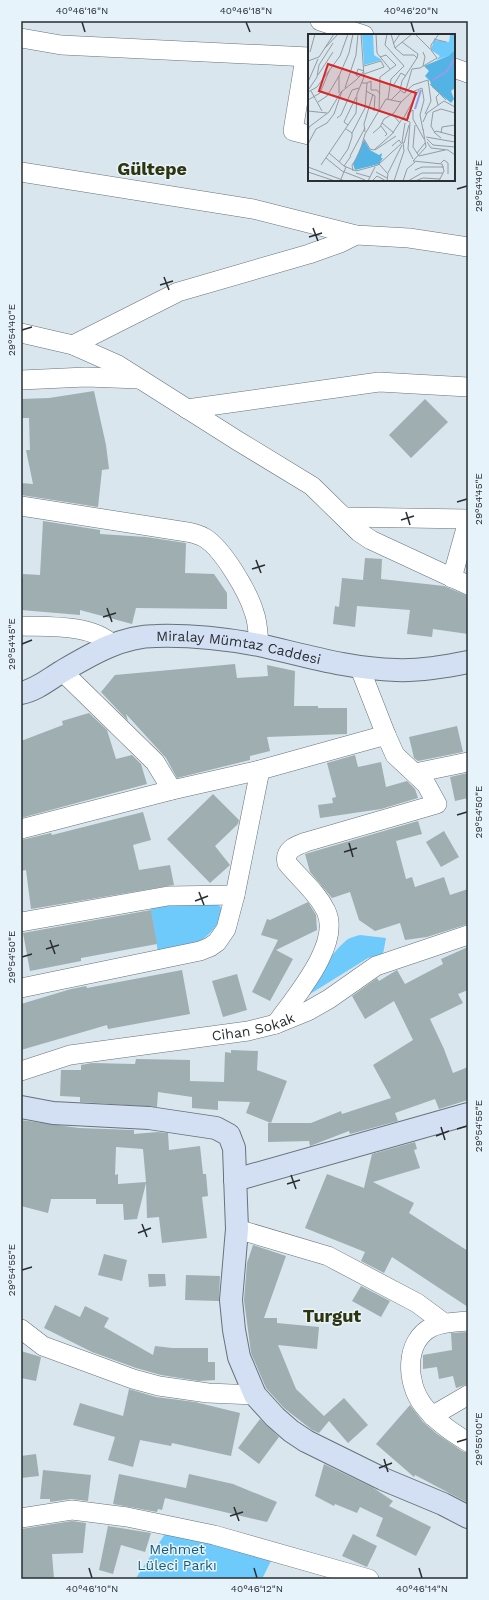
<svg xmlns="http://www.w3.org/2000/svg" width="489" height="1600" viewBox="0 0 489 1600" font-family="'Work Sans',sans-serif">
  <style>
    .green { fill: #6fcafc }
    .building { fill: #9faeb1; fill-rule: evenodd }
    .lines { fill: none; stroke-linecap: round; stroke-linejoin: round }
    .street-casing { stroke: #677279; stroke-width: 20 }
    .secondary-casing { stroke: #677279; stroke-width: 24 }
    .street { stroke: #fff; stroke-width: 19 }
    .secondary { stroke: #d3e0f3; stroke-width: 22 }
    .ticks { fill: none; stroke: #292e31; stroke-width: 1.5 }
    .labels { text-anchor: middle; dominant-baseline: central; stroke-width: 3; stroke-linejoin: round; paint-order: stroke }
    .street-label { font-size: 14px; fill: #292e31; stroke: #e6f3fb }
    .park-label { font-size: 14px; fill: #135c7e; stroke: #e6f3fb }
    .district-label { font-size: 18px; font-weight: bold; fill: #2e340d; stroke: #e6f3fb }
    .inset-river { fill: none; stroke: #979bea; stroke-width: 2 }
    .inset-road { fill: none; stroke: #939ca2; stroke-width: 1 }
    .view { fill: #d62828; fill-opacity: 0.15; stroke: #d62828; stroke-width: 2 }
    .inset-edge { fill: none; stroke: #292e31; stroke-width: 2 }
    .neatline { fill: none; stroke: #292e31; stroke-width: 1.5 }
    .ticks-label { font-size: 10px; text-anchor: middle; fill: #292e31 }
  </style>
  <rect width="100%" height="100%" fill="#d9e6ed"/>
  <!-- green -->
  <path class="green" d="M167 904H215L220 906C227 919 208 936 198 943 187 949 170 949 158 952L150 906Z
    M360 935 386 938 383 954 368 958 310 994C307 984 339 945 348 939 352 937 356 936 360 935Z
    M167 1531 272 1559 262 1579 136 1578Z"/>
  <!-- building -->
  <path class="building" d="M94 391 106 445 109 469 102 470 98 507 21 495V483L33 484 26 450H30L29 418H21V399L49 398Z
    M425 399 448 422 411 458 389 435Z
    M43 521 100 530V534L146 537 186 543 185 573 214 574 227 593V609L136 608 132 624 80 610V615L21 610V578H23V574L40 575Z
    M365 558 382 559 381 579 444 586 468 596V634L433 629 432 637 407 634 410 610 357 606 355 627 333 624 335 606 339 607 342 578 363 580Z
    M235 664 237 678 268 676 267 665 295 671 294 706H318V708H347V734L267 737 270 751 250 756V760L177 778 166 758 126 714 128 721 101 692 115 675Z
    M89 713 107 730 116 759 132 755 141 764 147 784 21 818V741L63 725 62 721Z
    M457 726 463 752 418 761 414 758 409 737Z
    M355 755 358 767 381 762 386 787 407 781 415 789 418 798 381 809 320 818 318 805 333 803 332 798 336 797 327 763Z
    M468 773V798L455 801 450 777Z
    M213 794 239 820 238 824 215 846 230 865 210 883 167 839Z
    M143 812 151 840 133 845 139 870 170 865 174 885 31 909 26 870 21 871V840L51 833 52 835Z
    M418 821 422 834 396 841 406 879 412 877 415 887 444 877 450 895 468 889V924L427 937 405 940 400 923 375 931 359 920 350 892 332 898 310 872 305 854Z
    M444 831 459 857 441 867 426 842Z
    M308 902 316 915 317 930 276 950 293 959 270 1001 252 992 278 940 261 935 267 919 270 920Z
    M151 910 157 944 81 958V961L30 971 23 933Z
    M468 947V990L458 994 463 1003 430 1019 444 1049 453 1073 468 1067V1100L439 1109 435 1099 395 1113 398 1121 350 1134 349 1131 310 1146 309 1141 268 1142V1123H311L341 1111 342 1114 391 1098 373 1065 413 1040 394 1001 365 1019 352 996 377 978 379 981 397 970 405 984 443 964 441 959Z
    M182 970 190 1014 108 1029 107 1025 21 1050V1004L71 989 86 986 87 988Z
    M237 974 247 1010 223 1017 212 981Z
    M231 1050 258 1051 257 1070 287 1081 271 1123 246 1113 250 1102 218 1101V1110L192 1108V1097L158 1092 157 1107 80 1102V1097L60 1096 61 1070H81V1065L92 1063 135 1064 136 1059 190 1060V1081L224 1082 225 1052 231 1053Z
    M21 1120 79 1128 134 1130V1134L157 1132 168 1133 169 1150 200 1146 203 1174H206L208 1196 202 1197 207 1238 162 1243 159 1217 147 1218 146 1183 137 1219 124 1220 123 1204H96V1199H51L48 1213 21 1206ZM116 1147 143 1149 146 1182 118 1184V1174L115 1175Z
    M415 1142 417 1149 414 1150 420 1168 373 1182 414 1203 409 1213 468 1251V1307L392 1257 384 1273 361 1261 365 1252 305 1228 327 1174 364 1188 372 1154Z
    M253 1245 286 1256 264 1318H277V1323L319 1327 317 1349 278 1345 296 1389 324 1416 344 1398 368 1425 348 1443 329 1421 319 1433 312 1430 284 1408 266 1388 251 1353 244 1300 247 1263Z
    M104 1254 127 1260 122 1281 98 1275Z
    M148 1274H165L166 1286 149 1287Z
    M186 1275 220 1276 219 1301 185 1300Z
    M361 1286 390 1301 381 1317 352 1301Z
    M55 1305 80 1317 85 1306 109 1318 104 1327 153 1355 155 1346 172 1348H208V1362H215V1380L199 1381 161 1375 136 1368 92 1352 44 1328Z
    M468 1332V1384L456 1388 453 1376 439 1379 437 1367 423 1369V1355L452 1350 451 1333Z
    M21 1351 41 1357 36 1381 21 1378Z
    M129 1389 156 1397 195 1402 240 1413 231 1456 172 1443 171 1446 140 1440 133 1467 108 1460 115 1437 73 1425 80 1403 123 1416Z
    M410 1405 423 1422 437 1434 462 1451 468 1453V1503L415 1475 414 1477 376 1444Z
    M260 1419 279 1437 259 1464 238 1448Z
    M36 1454 39 1476 21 1478V1456Z
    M324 1464 372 1487 393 1501 389 1506 431 1527 416 1556 376 1536 383 1518 360 1507 357 1513 335 1504 334 1506 315 1496Z
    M43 1470 91 1475 88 1501 71 1499 50 1502V1499H40Z
    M119 1474 186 1488 189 1474 233 1484 277 1502 267 1522 165 1498 162 1510 158 1509 157 1512 113 1504Z
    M72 1521 86 1523 83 1553 52 1554 54 1579H21V1529Z
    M108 1526 151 1533 145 1552 121 1545 113 1574 99 1570Z
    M353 1534 377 1546 367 1567 342 1556Z"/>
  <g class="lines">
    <defs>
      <g id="street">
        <path d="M320 21 364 35"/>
        <path d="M21 38 61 45 309 57"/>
        <path d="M305 58 293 131 309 135"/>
        <path d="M454 68 468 73"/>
        <path d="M21 172 253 209 356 235 409 238 468 247"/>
        <path d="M21 333 73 345 118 365 238 441 312 486 359 532 371 540 468 585"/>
        <path d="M73 345 178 292 309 254 340 243 356 235"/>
        <path d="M21 380 86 377 139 379"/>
        <path d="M187 409 379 382 468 387"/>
        <path d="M21 506 187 532C193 533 200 535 205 538 223 549 248 592 254 612 258 622 258 634 259 646"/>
        <path d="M344 517 468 519"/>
        <path d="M452 578 468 521"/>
        <path d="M21 626C50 627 90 624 112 644"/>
        <path d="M63 672 155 762 172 790"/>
        <path d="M415 773 468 762"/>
        <path d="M21 829 172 790 260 770 386 735 359 666"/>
        <path d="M21 922 168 896 235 895"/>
        <path d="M21 988 200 951 210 947 217 942 226 929 235 895 260 770"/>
        <path d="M276 1024C294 998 342 944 326 911 317 892 300 879 287 863 284 850 295 846 306 842L437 804 426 784 395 755 386 735"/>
        <path id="s1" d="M21 1071 70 1055 248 1031 276 1024 308 1011 329 999 376 966 468 935"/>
        <path d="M237 1229 328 1256 417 1303 444 1323"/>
        <path d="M468 1321C456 1322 443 1322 432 1327 404 1341 406 1383 423 1405 435 1421 451 1432 468 1442"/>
        <path d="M21 1329 43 1346 133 1379 159 1386 208 1393 255 1395"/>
        <path d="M432 1416 468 1395"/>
        <path d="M21 1518 72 1510 127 1517 214 1535 369 1579"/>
      </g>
      <g id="secondary">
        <path id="s2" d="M21 693C36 690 48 680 61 672 90 655 121 636 156 636 190 635 226 639 259 645 304 655 349 669 396 670 420 671 444 667 468 662"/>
        <path d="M21 1107 53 1113 149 1118 216 1128 229 1135 234 1148 237 1229 231 1300 234 1330 239 1357 255 1395 275 1417 291 1431 306 1441 383 1479 443 1504 468 1517"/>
        <path d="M235 1180 468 1114"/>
      </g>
    </defs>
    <!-- street casing -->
    <use href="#street" class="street-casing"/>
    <!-- secondary casing -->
    <use href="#secondary" class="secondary-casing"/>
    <!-- street -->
    <use href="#street" class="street"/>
    <!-- secondary -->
    <use href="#secondary" class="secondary"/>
  </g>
  <!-- ticks -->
  <path class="ticks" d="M82 22 85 32M246 22 250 32M411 22 414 32M457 189 467 186M313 228 318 241M309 237 322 233M164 277 169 290M160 285 173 281M22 330 32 327M457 502 467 499M406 512 410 525M401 520 414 516M256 560 261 573M252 569 265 565M107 608 112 622M103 617 116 613M22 644 32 640M457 815 467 812M349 843 353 857M344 852 357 848M199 892 204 905M195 901 208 896M50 940 55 954M46 949 59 945M22 957 32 954M441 1127 445 1140M457 1129 467 1126M436 1136 449 1131M291 1175 296 1189M287 1184 300 1180M142 1224 147 1237M138 1233 151 1228M22 1270 32 1267M457 1442 467 1439M384 1459 388 1472M379 1468 392 1463M234 1507 239 1521M230 1516 243 1512M89 1568 92 1578M254 1568 257 1578M419 1568 422 1578"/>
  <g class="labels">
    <!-- street labels -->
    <g class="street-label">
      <text stroke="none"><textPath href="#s2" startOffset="232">Miralay Mümtaz Caddesi</textPath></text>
      <text stroke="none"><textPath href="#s1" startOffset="237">Cihan Sokak</textPath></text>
    </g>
    <!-- park labels -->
    <g class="park-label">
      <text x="177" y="1549">Mehmet<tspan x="177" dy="16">Lüleci Parkı</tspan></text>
    </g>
    <!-- district labels -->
    <g class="district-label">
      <text x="152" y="168">Gültepe</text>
      <text x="332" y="1315">Turgut</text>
    </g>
  </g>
  <!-- overview -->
  <g transform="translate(308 34)">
    <rect width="147" height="147" fill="#d9e6ed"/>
    <path d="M54 0H65L66 21 74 26 56 31ZM142 1H147V16L140 22 128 26 132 22 123 16 126 6 141 8Z" fill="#6fcafc"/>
    <path d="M147 16V54L143 57 146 65 143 69 124 53 122 47 117 42 121 37 116 32 140 22ZM56 106 62 116 71 121 74 119 73 124H75L71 130 47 136 45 130Z" fill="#54b3e5"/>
    <path class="inset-river" d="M125 46 139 37 147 24M107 75 113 56"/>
    <path class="inset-road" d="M68 0 69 19 82 35M79 0 77 11 96 32 83 45 80 65M83 0 87 14 95 21H106L109 24M107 0 122 15M126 5 138 8M94 8 110 20 109 24M85 10 92 0M17 14 30 0M87 14 104 0M2 18 7 0M115 18 117 23 115 32M0 27 11 23 26 0M56 32 73 27M56 40 76 33 73 27M10 41 25 18M31 42V59M0 48 10 25M59 49 63 47V56H69L72 60M122 50 138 66M85 52 93 39 98 42M37 54 48 21 50 0M1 55 9 43 11 31 25 9M92 56 94 47 109 24M92 56 96 59 105 51 120 46M3 57 14 77M58 57 67 62 66 77M0 58 9 53 32 22 40 0M97 59 104 35 112 34 129 24 123 16V11L131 0M0 66 12 59 21 37M83 66 92 57M10 68 19 62 31 42 41 19 45 0M130 71 128 63 131 60M0 77 19 79M71 77 72 43 88 31 78 21 72 23M125 78 123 92 127 99 133 104M125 78 133 75 147 79M84 80 92 89M117 80 123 67 120 46M29 84 33 81 44 56 51 54M95 85 111 56M100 85V79L105 76V85L116 105M102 88 100 115 105 125M115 88 119 79 136 67 147 73M74 89 86 99M40 91 36 88 48 63M107 91 105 113 111 122 137 116M73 92 79 100 77 102M115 95 118 113 105 127 134 130 136 137 131 147M57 98 56 90 65 60M44 99 57 74 59 49H54M65 99 72 93 76 85 86 79 93 68M126 99 128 97 147 102M133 99 134 93 147 91M0 101 1 93 21 78 33 58 48 46 51 43 56 37 50 35 48 41 51 43M118 103 147 108M56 105 62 115 66 116 84 100 94 85 102 88M119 105 125 111 147 113M94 108 97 89M119 108 123 114 140 116 147 121M96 109 101 91M0 110 8 95 19 89 26 80 34 57M84 112 91 106 93 109M67 116 88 102M21 119 36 132 48 137 70 131 95 108 96 117 86 147M109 119 117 109M42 122 57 94M18 124 34 137 57 146M31 128 40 115 44 103V99L38 95M133 129 136 126 140 129V140M71 130 80 140 79 147M13 131 48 79 49 60 56 43 53 0M36 132 43 122M0 133 37 147M107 136 114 133H136M45 137 44 131 51 121 57 100 78 65 93 68 104 58 114 54 116 66 112 81 115 96M0 138 27 147M68 138 79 144M48 139 62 143M80 139 94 111M33 145 38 133M65 146 69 142 78 147M60 147 67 133M95 147 99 135 107 128M100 147 114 139H135M107 147 115 144 132 145"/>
    <path class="view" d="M20 30 108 59 99 86 11 57Z"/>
    <rect width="147" height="147" class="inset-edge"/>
  </g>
  <!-- border -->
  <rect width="489" height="1600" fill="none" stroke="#e6f3fb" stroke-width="44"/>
  <rect x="22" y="22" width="445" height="1556" class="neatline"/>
  <g class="ticks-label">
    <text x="82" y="14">40°46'16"N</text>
    <text x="246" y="14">40°46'18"N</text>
    <text x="411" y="14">40°46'20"N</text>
    <text transform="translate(478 186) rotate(-90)" y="4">29°54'40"E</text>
    <text transform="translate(11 330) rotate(-90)" y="4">29°54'40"E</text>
    <text transform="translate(478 499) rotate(-90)" y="4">29°54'45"E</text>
    <text transform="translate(11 644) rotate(-90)" y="4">29°54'45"E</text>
    <text transform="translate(478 812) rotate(-90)" y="4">29°54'50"E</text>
    <text transform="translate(11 957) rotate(-90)" y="4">29°54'50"E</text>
    <text transform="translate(478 1126) rotate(-90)" y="4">29°54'55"E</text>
    <text transform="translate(11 1270) rotate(-90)" y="4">29°54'55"E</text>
    <text transform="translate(478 1439) rotate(-90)" y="4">29°55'00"E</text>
    <text x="92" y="1592">40°46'10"N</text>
    <text x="257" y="1592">40°46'12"N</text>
    <text x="422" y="1592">40°46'14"N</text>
  </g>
</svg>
